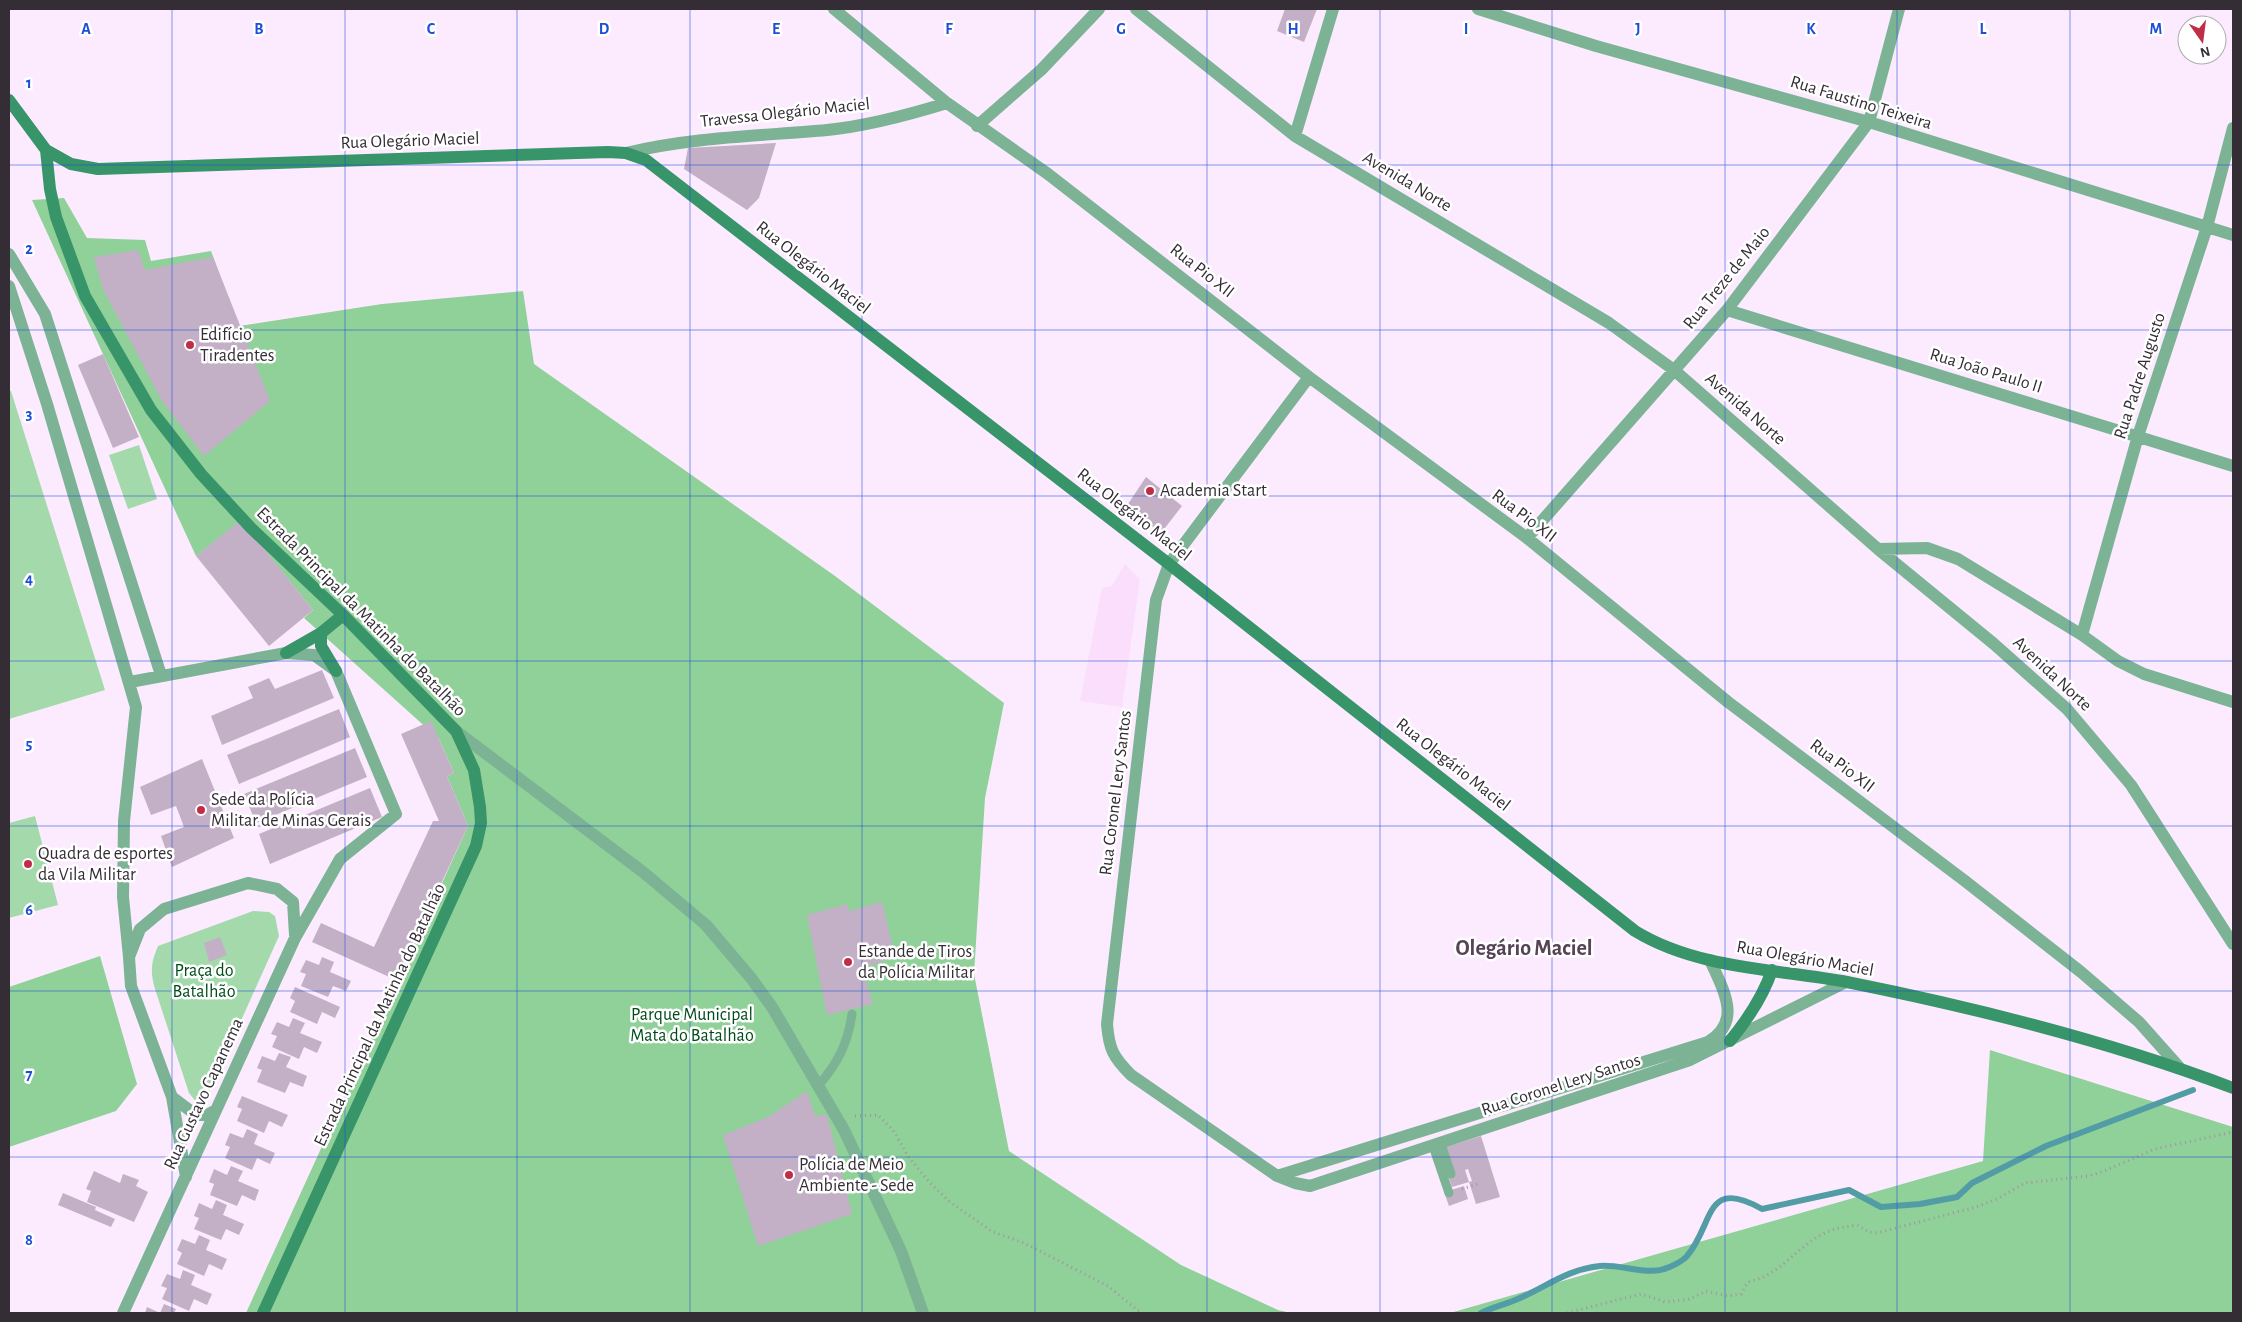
<svg xmlns="http://www.w3.org/2000/svg" width="2242" height="1322" viewBox="0 0 2242 1322" font-family="'Alegreya Sans',sans-serif">
  <style>
    .built { fill: #fadefc }
    .green { fill: #a4daab }
    .forest { fill: #90d099 }
    .lines { fill: none; stroke-linecap: round; stroke-linejoin: round }
    .stream { stroke: #529da5; stroke-width: 6 }
    .building { fill: #c3b0c7 }
    .path { stroke: #a194a2; stroke-width: 3; stroke-dasharray: 1 4; stroke-linecap: butt }
    .lane { stroke: #7cb395; stroke-width: 9 }
    .street { stroke: #7cb395; stroke-width: 12 }
    .secondary { stroke: #389469; stroke-width: 12 }
    .grid { fill: none; stroke: #1d4ed8; stroke-width: 1; stroke-opacity: 0.55 }
    .poi-dot { fill: #bf2e46; stroke: #fff; stroke-width: 2 }
    .labels { text-anchor: middle; dominant-baseline: central; stroke-width: 5; stroke-linejoin: round; paint-order: stroke }
    .street-label { font-size: 18px; fill: #352d36; stroke: #fff }
    .poi-label { font-size: 18px; fill: #352d36; stroke: #fff; text-anchor: start }
    .park-label { font-size: 18px; fill: #004b1a; stroke: #fff }
    .district-label { font-size: 22px; font-weight: bold; fill: #554356; stroke: #fff }
    .grid-label { font-size: 16px; text-anchor: middle; font-weight: bold; fill: #1d4ed8; stroke: #fff; stroke-width: 5; stroke-linejoin: round; paint-order: stroke }
  </style>
  <rect width="100%" height="100%" fill="#fcebfe"/>
  <!-- built -->
  <path class="built" d="M1125 564 1140 579 1122 707 1080 701 1102 588 1112 586Z"/>
  <!-- green -->
  <path class="green" d="M9 391H11L105 690 9 719Z
    M139 445 157 499 128 509 109 455Z
    M35 816 58 905 9 918V823Z
    M253 911 269 912 275 916 279 936 205 1101 197 1103 189 1093 155 989C150 972 151 962 158 946Z"/>
  <!-- forest -->
  <path class="forest" d="M64 198 87 238 145 240 151 261 211 251 239 326 382 304 523 291 534 364 835 576 1004 703 985 798 974 974 1009 1151 1181 1265 1278 1310 1291 1313H246L468 826 447 776 454 773 439 739 304 618 313 610 241 521 196 556 32 200Z
    M100 956 137 1084 116 1111 9 1147V987Z
    M1990 1050 2233 1127V1313H1450L1983 1161Z"/>
  <g class="lines">
    <!-- stream -->
    <path class="stream" d="M1481 1313C1493 1307 1507 1304 1520 1298 1547 1286 1569 1269 1600 1266 1618 1264 1648 1275 1664 1269 1671 1267 1683 1261 1687 1256 1714 1225 1704 1176 1762 1209L1849 1190 1881 1207 1920 1204 1957 1197 1972 1183 2046 1146 2193 1090"/>
  </g>
  <!-- building -->
  <path class="building" d="M1285 9H1317L1304 42 1277 31Z
    M776 143 759 198 747 210 684 169 688 148Z
    M138 250 145 270 213 257 270 401 204 456 162 401 103 289 94 257Z
    M103 354 139 437 113 448 78 365Z
    M1146 477 1182 506 1161 533 1126 507Z
    M241 520 313 610 269 646 196 556Z
    M322 670 334 698 222 745 211 716 253 698 248 687 269 678 275 689Z
    M339 709 350 737 239 784 227 755Z
    M431 721 454 773 447 776 468 826 396 980 312 942 321 923 374 947 433 821H439L401 734Z
    M355 748 367 777 256 823 244 794Z
    M202 759 234 838 172 867 161 836 184 827 176 806 151 815 140 787Z
    M370 788 382 817 270 864 259 834Z
    M882 902 895 957 862 968 873 1004 827 1015 807 915 847 904 849 911Z
    M220 937 227 955 209 962 204 943Z
    M322 957 334 962 330 972 351 981 346 991 333 986 328 997 301 986 306 974 300 972 306 960 319 965Z
    M295 987 340 1007 335 1018 322 1012 317 1024 290 1012 295 1001 290 998Z
    M293 1018 305 1023 300 1033 322 1042 317 1053 304 1047 299 1059 272 1047 277 1036 271 1034 277 1022 289 1027Z
    M279 1053 291 1057 286 1067 307 1076 303 1087 290 1082 285 1093 257 1082 262 1070 257 1068 262 1056 275 1061Z
    M807 1091 815 1116 827 1115 852 1214 758 1246 723 1135 768 1117Z
    M242 1096 288 1115 282 1127 269 1121 264 1133 237 1121 242 1109 237 1107Z
    M247 1129 258 1134 254 1144 275 1153 270 1164 257 1158 252 1170 225 1158 230 1147 225 1145 230 1133 243 1138Z
    M1481 1136 1500 1197 1476 1204 1469 1182 1472 1181 1468 1169 1465 1170 1469 1182 1452 1187 1448 1175 1446 1147Z
    M231 1166 243 1171 238 1181 259 1190 255 1201 242 1195 237 1206 210 1195 214 1184 209 1182 214 1169 227 1175Z
    M94 1171 120 1183 123 1174 139 1180 136 1186 148 1192 134 1222 87 1202 91 1191 86 1189Z
    M1464 1186 1468 1199 1449 1206 1444 1192Z
    M63 1193 96 1207 95 1210 115 1219 111 1227 58 1205Z
    M216 1200 227 1205 223 1215 244 1224 239 1235 226 1229 221 1240 194 1229 199 1218 194 1216 199 1203 212 1209Z
    M199 1235 210 1240 206 1250 227 1259 222 1270 209 1264 204 1276 177 1264 182 1253 177 1250 182 1239 195 1244Z
    M183 1270 195 1275 191 1285 212 1294 207 1305 194 1299 189 1311 162 1299 167 1288 161 1286 167 1274 180 1279Z
    M164 1304 176 1309 174 1313H145L147 1307 160 1313Z"/>
  <g class="lines">
    <!-- path -->
    <path class="path" d="M855 1116 878 1115 893 1130 908 1156 929 1182 950 1202 993 1232 1024 1243 1108 1286 1141 1313
      M1462 1189 1481 1183
      M1567 1313 1641 1294 1666 1302 1690 1299 1706 1291 1728 1296 1741 1294 1748 1282C1781 1275 1795 1248 1823 1234 1834 1228 1845 1227 1857 1225L1869 1232 1877 1233 1976 1207 1997 1199 2025 1183 2088 1176 2102 1172 2155 1149 2233 1132"/>
    <!-- lane -->
    <path class="lane" d="M818 1086C838 1063 848 1043 852 1014
      M1441 1144 1451 1174
      M1433 1146 1449 1193"/>
    <!-- street -->
    <path class="street" d="M834 9 947 103 1048 174 1309 377 1527 538 1728 702 1965 881 2081 972 2139 1022 2179 1067
      M1136 9 1295 136 1609 323 1674 370 1878 549 1994 644 2067 709 2131 785 2233 944
      M1478 9 1596 46 1869 122 2233 235
      M977 126 1041 70 1099 9
      M1295 136 1333 9
      M626 153C693 137 760 136 827 130 868 126 908 115 947 103
      M9 254 45 314 161 675
      M9 286 47 404 136 707 124 821 123 897 129 957
      M1727 310 2233 466
      M1309 377 1169 564 1156 600 1107 1024C1109 1049 1113 1057 1131 1075L1277 1176 1295 1183 1310 1186 1690 1060 1846 982
      M1527 538 1727 310 1869 122 1899 9
      M1878 549 1927 548 1958 559 2082 635 2118 661 2144 674 2233 702
      M2082 635 2138 436 2207 227 2233 128
      M456 731 643 872 706 925 751 978 772 1007 844 1130 901 1251 923 1313
      M172 1097 186 1177
      M216 1110 207 1115H196L172 1097 131 986 129 957 140 929 164 909 248 883 277 889 293 902 295 935
      M1277 1176 1708 1042C1743 1021 1723 990 1710 960
      M123 1313 295 938 340 859 396 814 336 671 314 655 286 653 130 682"/>
    <!-- secondary -->
    <path class="secondary" d="M9 100 46 150 71 164 98 169 608 152 626 153 646 160 1169 564 1635 931C1697 969 1777 969 1847 982 1977 1008 2109 1041 2233 1088
      M46 150 50 189 56 217 85 296 151 410 201 474 251 528 343 615 456 731 474 770 480 807 481 823 476 846 263 1313
      M321 633V646L336 671
      M286 653 321 633 343 615
      M1730 1041C1748 1019 1763 997 1772 970"/>
  </g>
  <!-- grid -->
  <path class="grid" d="M172 9V1313M345 9V1313M517 9V1313M690 9V1313M862 9V1313M1035 9V1313M1207 9V1313M1380 9V1313M1552 9V1313M1725 9V1313M1897 9V1313M2070 9V1313M9 165H2233M9 330H2233M9 496H2233M9 661H2233M9 826H2233M9 991H2233M9 1157H2233"/>
  <!-- markers -->
  <g class="poi-dot">
    <circle cx="190" cy="345" r="5"/>
    <circle cx="1150" cy="491" r="5"/>
    <circle cx="201" cy="810" r="5"/>
    <circle cx="28" cy="864" r="5"/>
    <circle cx="848" cy="962" r="5"/>
    <circle cx="789" cy="1175" r="5"/>
  </g>
  <g class="labels">
    <!-- street labels -->
    <g class="street-label">
      <text transform="translate(1861 103) rotate(17)">Rua Faustino Teixeira</text>
      <text transform="translate(785 113) rotate(-6)">Travessa Olegário Maciel</text>
      <text transform="translate(410 141) rotate(-2)">Rua Olegário Maciel</text>
      <text transform="translate(1407 182) rotate(31)">Avenida Norte</text>
      <text transform="translate(813 268) rotate(38)">Rua Olegário Maciel</text>
      <text transform="translate(1202 271) rotate(38)">Rua Pio XII</text>
      <text transform="translate(1727 278) rotate(-51)">Rua Treze de Maio</text>
      <text transform="translate(1986 371) rotate(17)">Rua João Paulo II</text>
      <text transform="translate(2140 376) rotate(-72)">Rua Padre Augusto</text>
      <text transform="translate(1745 409) rotate(41)">Avenida Norte</text>
      <text transform="translate(1134 515) rotate(38)">Rua Olegário Maciel</text>
      <text transform="translate(1524 516) rotate(37)">Rua Pio XII</text>
      <text transform="translate(361 612) rotate(45)">Estrada Principal da Matinha do Batalhão</text>
      <text transform="translate(2052 674) rotate(43)">Avenida Norte</text>
      <text transform="translate(1453 765) rotate(38)">Rua Olegário Maciel</text>
      <text transform="translate(1842 766) rotate(37)">Rua Pio XII</text>
      <text transform="translate(1116 793) rotate(-83)">Rua Coronel Lery Santos</text>
      <text transform="translate(1805 959) rotate(10)">Rua Olegário Maciel</text>
      <text transform="translate(380 1015) rotate(-65)">Estrada Principal da Matinha do Batalhão</text>
      <text transform="translate(1561 1085) rotate(-18)">Rua Coronel Lery Santos</text>
      <text transform="translate(204 1094) rotate(-65)">Rua Gustavo Capanema</text>
    </g>
    <!-- poi labels -->
    <g class="poi-label">
      <text x="200" y="335">Edifício<tspan x="200" dy="21">Tiradentes</tspan></text>
      <text x="1160" y="491">Academia Start</text>
      <text x="211" y="800">Sede da Polícia<tspan x="211" dy="21">Militar de Minas Gerais</tspan></text>
      <text x="38" y="854">Quadra de esportes<tspan x="38" dy="21">da Vila Militar</tspan></text>
      <text x="858" y="952">Estande de Tiros<tspan x="858" dy="21">da Polícia Militar</tspan></text>
      <text x="799" y="1165">Polícia de Meio<tspan x="799" dy="21">Ambiente - Sede</tspan></text>
    </g>
    <!-- park labels -->
    <g class="park-label">
      <text x="204" y="971">Praça do<tspan x="204" dy="21">Batalhão</tspan></text>
      <text x="692" y="1015">Parque Municipal<tspan x="692" dy="21">Mata do Batalhão</tspan></text>
    </g>
    <!-- district labels -->
    <g class="district-label">
      <text x="1524" y="948">Olegário Maciel</text>
    </g>
  </g>
  <g class="grid-label">
    <text x="86" y="34">A</text>
    <text x="259" y="34">B</text>
    <text x="431" y="34">C</text>
    <text x="604" y="34">D</text>
    <text x="776" y="34">E</text>
    <text x="949" y="34">F</text>
    <text x="1121" y="34">G</text>
    <text x="1293" y="34">H</text>
    <text x="1466" y="34">I</text>
    <text x="1638" y="34">J</text>
    <text x="1811" y="34">K</text>
    <text x="1983" y="34">L</text>
    <text x="2156" y="34">M</text>
    <text x="29" y="88">1</text>
    <text x="29" y="254">2</text>
    <text x="29" y="419">3</text>
    <text x="29" y="584">4</text>
    <text x="29" y="749">5</text>
    <text x="29" y="915">6</text>
    <text x="29" y="1080">7</text>
    <text x="29" y="1245">8</text>
  </g>
  <!-- border -->
  <rect width="2242" height="1322" fill="none" stroke="#352d36" stroke-width="20"/>
  <!-- north arrow -->
  <g transform="translate(2202 40) rotate(166)"><circle r="24" fill="#ffffff" stroke="#aeabaf"/>
  <path d="M0-4L9 19L0 12L-9 19Z" fill="#bf2e46"/>
  <text y="-8" font-size="14" font-weight="bold" text-anchor="middle" fill="#352d36">N</text>
  </g>
</svg>
